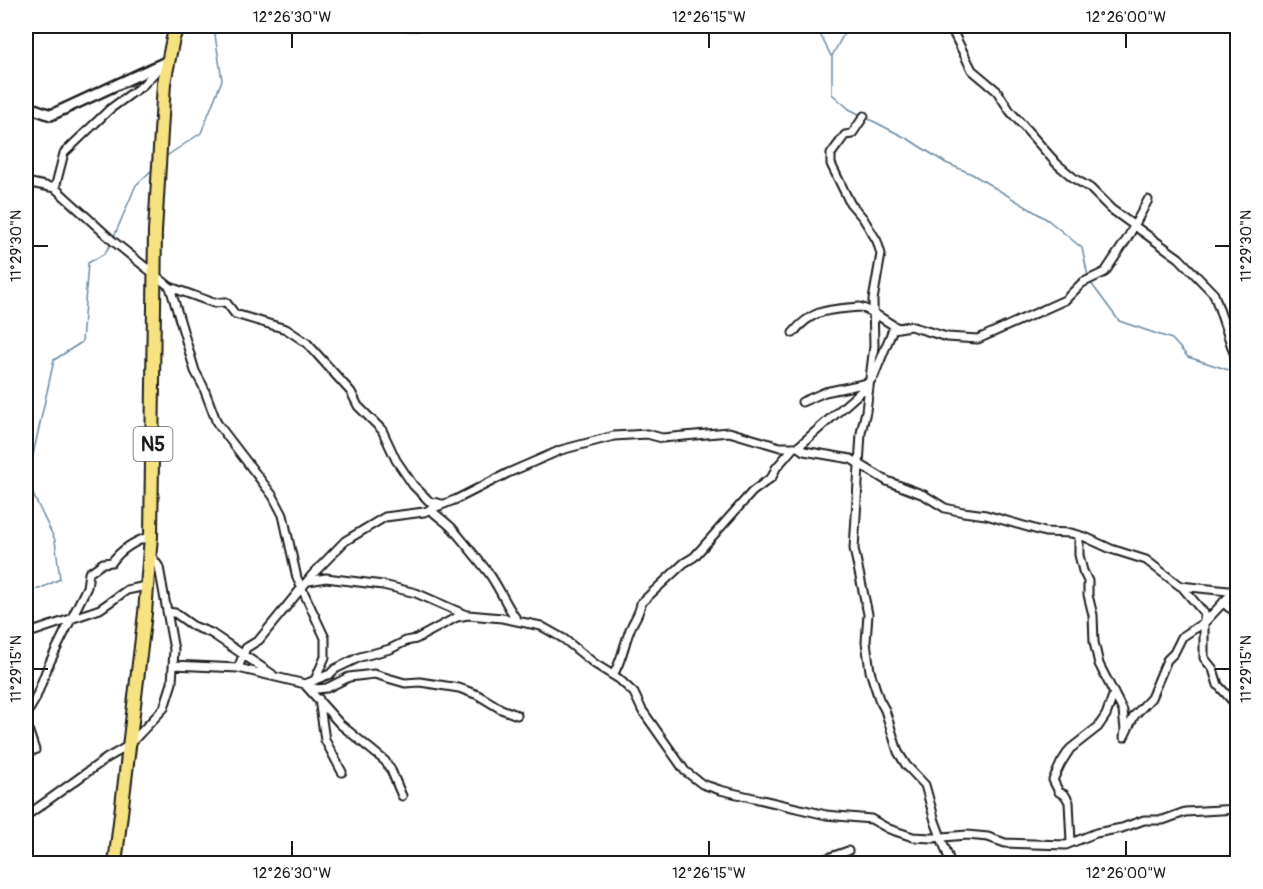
<svg xmlns="http://www.w3.org/2000/svg" width="1263" height="889" viewBox="0 0 1263 889" font-family="Pangolin,sans-serif">
  <style>
    .lines { fill: none; stroke-linecap: round; stroke-linejoin: round }
    .stream { stroke: #6889a1; stroke-width: 1.5 }
    .street-casing { stroke: #1c1c1c; stroke-width: 11 }
    .secondary-casing { stroke: #1c1c1c; stroke-width: 14 }
    .highway-casing { stroke: #1c1c1c; stroke-width: 16 }
    .street { stroke: #fff; stroke-width: 7 }
    .secondary { stroke: #fff; stroke-width: 9 }
    .highway { stroke: #f6e281; stroke-width: 12 }
    .ticks { fill: none; stroke: #1c1c1c; stroke-width: 2 }
    .labels { text-anchor: middle; dominant-baseline: central; stroke-width: 6; stroke-linejoin: round; paint-order: stroke }
    .shield { fill: #fff; stroke: #606060; stroke-width: 1.5 }
    .shield-label { font-size: 20px; font-weight: bold; fill: #1c1c1c }
    .neatline { fill: none; stroke: #1c1c1c; stroke-width: 2 }
    .ticks-label { font-size: 15px; text-anchor: middle; fill: #1c1c1c }
  </style>
  <rect width="100%" height="100%" fill="#fff"/>
  <filter id="ink" filterUnits="userSpaceOnUse"><feTurbulence type="fractalNoise" baseFrequency=".0167" numOctaves="2"/><feDisplacementMap in="SourceGraphic" scale="12" xChannelSelector="R" yChannelSelector="G"/><feConvolveMatrix kernelMatrix="1 2 1 2 8 2 1 2 1" color-interpolation-filters="sRGB"/></filter>
  <g filter="url(#ink)">
    <g class="lines">
      <!-- stream -->
      <path class="stream" d="M393 26C410 35 423 31 440 26
        M810 26 819 32 831 56
        M848 26 832 56V94L849 109 861 115
        M865 117 908 139 946 163 972 174 1048 220 1082 248 1088 276
        M165 157 201 133 222 80 215 35 216 26
        M113 239 136 185 153 169
        M1091 283 1119 321 1172 339 1188 357 1238 373
        M26 588 39 589 60 579 55 540 27 482 54 360 82 342 88 263 104 254 111 244"/>
      <defs>
        <path id="street" d="M950 26 972 70 997 91 1010 111 1057 164 1075 179 1090 188 1111 209 1179 258 1214 294 1238 365
          M864 116 852 134 845 135 831 154V164L850 203 863 218 877 241 881 254 873 300 874 346 866 411 861 433 854 549 868 614 866 642 870 671 879 699 885 710 898 752 906 765 925 785 935 821 951 864
          M26 182 55 188 113 241 170 287 214 303 226 302 235 314 286 329 307 343 351 392 358 406 382 430 396 460 413 485 429 501 442 504
          M55 188 64 153 110 109 143 85 157 70 162 69
          M170 287 195 371 203 386 217 423 273 496 283 515 297 578 325 638V657L315 680
          M793 333C813 308 830 310 859 307 869 308 888 323 898 328
          M802 402 825 392 868 383
          M798 447 804 451 851 459 887 481 924 495 945 508 963 512 986 515 1045 532 1071 533 1085 537 1111 549 1146 560 1180 586 1238 592
          M430 509C437 516 445 521 452 528 464 542 476 557 488 572 499 587 506 605 517 620
          M1079 535V555L1083 571 1088 581V595L1093 615 1094 642 1099 664 1123 711 1125 730 1124 737
          M309 581 326 578 383 585 416 593 466 615
          M1182 587 1204 613V658L1213 669 1218 685 1237 706
          M1224 601 1228 607 1238 613
          M168 612 175 613 193 626 211 633 272 674
          M26 634 100 609 127 590 146 586
          M173 665 238 668 305 684 330 674 335 669 360 657 390 649 406 641 416 639 457 617 468 615 502 618 541 626 564 639 595 664 619 679 634 693 642 710 685 771 702 784 720 790 826 815 871 819 889 829 913 837 931 838 967 835 988 837 1005 843 1066 845 1096 833 1122 828 1144 820H1163L1185 812 1238 809
          M238 668 246 648 259 640 313 574 345 541 385 517 424 512 457 499 508 473 561 450 614 436 647 434 662 438 729 432 780 447H798L865 388 874 376 893 329 910 326 947 337 978 339 1065 300 1082 283 1105 272 1127 239 1148 200
          M613 675C623 659 624 642 632 625 636 617 640 612 641 603L684 563 694 557 752 492 772 477 776 468 794 447
          M305 684 317 689 327 688 349 677 374 674 405 683 420 682 459 688 478 695 501 709 517 715
          M306 686 340 724 385 761 391 770 402 796
          M319 699 325 740 342 772
          M26 715 35 700 48 666 87 587 89 573 103 563 112 562C122 548 135 541 151 536
          M26 723 35 750
          M1125 735 1134 716 1151 698 1167 660 1174 653 1182 637 1206 621 1233 592
          M26 816 107 758 128 746 164 708 172 683 174 650 159 567 150 554
          M1071 842 1069 802 1065 795 1059 792 1053 780 1061 763 1070 749 1098 727 1106 715 1114 693
          M789 864 825 859 848 851"/>
        <path id="secondary" d="M26 106 51 115 168 61"/>
        <path id="highway" d="M115 864 145 613 151 536 155 231 164 83 173 38 178 26"/>
      </defs>
      <!-- street casing -->
      <use href="#street" class="street-casing"/>
      <!-- secondary casing -->
      <use href="#secondary" class="secondary-casing"/>
      <!-- highway casing -->
      <use href="#highway" class="highway-casing"/>
      <!-- street -->
      <use href="#street" class="street"/>
      <!-- secondary -->
      <use href="#secondary" class="secondary"/>
      <!-- highway -->
      <use href="#highway" class="highway"/>
    </g>
  </g>
  <!-- ticks -->
  <path class="ticks" d="M292 33V48M709 33V48M1126 33V48M33 246H48M1215 246H1230M33 669H48M1215 669H1230M292 841V856M709 841V856M1126 841V856"/>
  <g class="labels">
    <!-- shield labels -->
    <rect class="shield" x="133.5" y="427" width="39" height="34" rx="4.5"/>
    <g class="shield-label">
      <text x="153" y="444">N5</text>
    </g>
  </g>
  <!-- margin -->
  <rect width="1263" height="889" fill="none" stroke="#fff" stroke-width="66"/>
  <rect x="33" y="33" width="1197" height="823" class="neatline"/>
  <g class="ticks-label">
    <text x="292" y="22">12°26'30"W</text>
    <text x="709" y="22">12°26'15"W</text>
    <text x="1126" y="22">12°26'00"W</text>
    <text transform="translate(16 246) rotate(-90)" y="5">11°29'30"N</text>
    <text transform="translate(1246 246) rotate(-90)" y="5">11°29'30"N</text>
    <text transform="translate(16 669) rotate(-90)" y="5">11°29'15"N</text>
    <text transform="translate(1246 669) rotate(-90)" y="5">11°29'15"N</text>
    <text x="292" y="878">12°26'30"W</text>
    <text x="709" y="878">12°26'15"W</text>
    <text x="1126" y="878">12°26'00"W</text>
  </g>
</svg>
